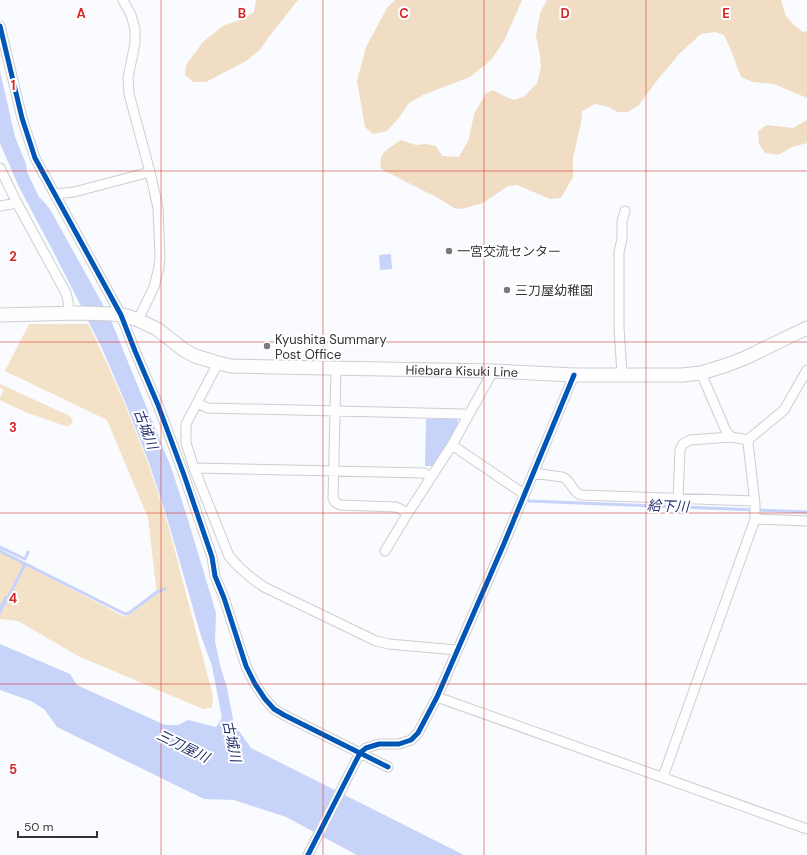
<svg xmlns="http://www.w3.org/2000/svg" width="807" height="855" viewBox="0 0 807 855" font-family="'DM Sans','Noto Sans JP',sans-serif">
  <style>
    .green { fill: #f4e2c8 }
    .forest { fill: #f0ddc4 }
    .water { fill: #c7d3f9 }
    .lines { fill: none; stroke-linecap: round; stroke-linejoin: round }
    .stream { stroke: #c7d3f9; stroke-width: 3 }
    .minor-casing { stroke: #cdced1; stroke-width: 11 }
    .secondary-casing { stroke: #cdced1; stroke-width: 15 }
    .minor { stroke: #fefeff; stroke-width: 9 }
    .secondary { stroke: #fefeff; stroke-width: 13 }
    .cycleway-casing { stroke: #fff; stroke-width: 8 }
    .cycleway { stroke: #0057b8; stroke-width: 5 }
    .grid { fill: none; stroke: #d62828; stroke-width: 1; stroke-opacity: 0.55 }
    .poi-dot { fill: #787a7d; stroke: #fff; stroke-width: 1.5 }
    .labels { text-anchor: middle; dominant-baseline: central; stroke-width: 4; stroke-linejoin: round; paint-order: stroke }
    .poi-label { font-size: 13px; fill: #333437; stroke: #fff; text-anchor: start }
    .street-label { font-size: 13px; fill: #333437; stroke: #fff }
    .water-label { font-size: 14px; font-style: italic; fill: #25326e; stroke: #fff }
    .grid-label { font-size: 13px; text-anchor: middle; font-weight: bold; fill: #d62828; stroke: #fff; stroke-width: 4; stroke-linejoin: round; paint-order: stroke }
  </style>
  <rect width="100%" height="100%" fill="#f9fbfe"/>
  <!-- green -->
  <path class="green" d="M29 324H88L99 346 125 404 148 463 167 521 213 696 212 707 206 709H203L78 656 18 621 0 619V552L125 617 157 594 148 518 107 420 5 371Z
    M0 384 70 416 73 421C72 425 69 426 65 426L25 412 0 400V397L4 390 0 388Z"/>
  <!-- forest -->
  <path class="forest" d="M256 0H298L268 38 260 50 246 61 206 82H193L185 75 186 65 203 42 223 26 240 20 254 12Z
    M395 0H522L504 41 491 60 470 77 423 95 409 103 398 119 387 131 373 134 365 127 357 81 366 47 387 8Z
    M547 0H781L786 16 794 25 803 32 807 31V98L774 84 753 82 741 77 730 48 724 35 715 32 701 34 679 54 655 83 639 105 628 112H618L606 106 595 104 582 111 581 123 577 140 573 158V177L561 198 550 199 517 185 508 186 483 203 462 209 454 208 440 199 381 169C378 152 388 149 401 140L416 145 426 144 436 146 442 156 459 157 469 139 474 114 486 93 493 90 504 96 514 100 525 96 537 83 541 67 540 56 536 36 540 13Z
    M807 120V143L792 147 778 155 765 153 759 144 758 131 767 125 793 128Z"/>
  <!-- water -->
  <path class="water" d="M0 71 15 137 26 164 27 172 39 197 45 203 51 211 107 312 83 310 54 253 19 187 0 143Z
    M391 254 392 269 380 270 379 255Z
    M86 317 110 318 171 467 189 523 216 613 215 641 220 665 227 688 234 724 251 748 464 855H357L286 817 234 800 204 799 57 727 44 709 31 701 0 690V644L70 674 77 685 165 725H178L188 720 216 727 222 718 212 666 201 636 168 521 149 463 126 404 101 346Z
    M426 419H457L459 424 435 466H425Z
    M5 596 9 598 0 615V605Z"/>
  <g class="lines">
    <!-- stream -->
    <path class="stream" d="M529 501 807 512
      M0 547 25 559 28 552
      M0 551 125 614 129 613 157 592 165 589
      M7 600 25 564"/>
    <defs>
      <path id="minor" d="M123 0 131 15 135 29V43L128 78 129 94 150 172 158 208 160 257 159 267 154 287 138 320
        M0 26 22 118 35 158 121 315 135 351 158 405 184 475 212 557 215 576 224 598 246 666 255 684 265 699 274 709 284 715 388 767
        M0 168 17 203 66 293 68 301 69 313
        M55 194 74 192 150 172
        M0 206 17 203
        M218 363 186 424V443L194 468 229 556C239 568 250 578 264 587L376 641 389 644 456 650
        M336 368 333 499 335 502 340 505 396 507 408 513 452 445 493 371
        M701 373 726 431 731 437 749 440
        M622 375 619 327V252L622 239V221L625 211
        M197 403 208 408 463 414 468 416
        M452 445 524 494
        M194 468 424 473 431 477
        M533 473 562 477C572 480 571 492 581 495L754 501
        M678 499 680 450 683 444 690 440 731 437
        M755 519 807 521
        M385 551 408 513
        M437 697 807 829
        M663 777 755 519V504L748 443 750 438 784 410 807 370
        M308 855 360 753 366 748 379 744H399L411 740 418 733 437 697 503 546 574 375"/>
      <g id="secondary">
        <path id="s1" d="M0 315 79 313 113 314 127 316 138 320 157 329 184 350 195 356 218 363 231 366 274 367 493 371 574 375H682L701 373 727 365 745 358 807 328"/>
      </g>
    </defs>
    <!-- minor casing -->
    <use href="#minor" class="minor-casing"/>
    <!-- secondary casing -->
    <use href="#secondary" class="secondary-casing"/>
    <!-- minor -->
    <use href="#minor" class="minor"/>
    <!-- secondary -->
    <use href="#secondary" class="secondary"/>
    <defs>
      <path id="cycleway" d="M0 26 22 118 35 158 121 315 135 351 158 405 184 475 212 557 215 576 224 598 246 666 255 684 265 699 274 709 284 715 388 767
        M308 855 360 753 366 748 379 744H399L411 740 418 733 437 697 503 546 574 375"/>
    </defs>
    <!-- cycleway casing -->
    <use href="#cycleway" class="cycleway-casing"/>
    <!-- cycleway -->
    <use href="#cycleway" class="cycleway"/>
  </g>
  <!-- grid -->
  <path class="grid" d="M161 0V855M323 0V855M484 0V855M646 0V855M0 171H807M0 342H807M0 513H807M0 684H807"/>
  <!-- markers -->
  <g class="poi-dot">
    <circle cx="449" cy="251" r="4"/>
    <circle cx="507" cy="290" r="4"/>
    <circle cx="267" cy="346" r="4"/>
  </g>
  <g class="labels">
    <!-- poi labels -->
    <g class="poi-label">
      <text x="457" y="251">一宮交流センター</text>
      <text x="515" y="290">三刀屋幼稚園</text>
      <text x="275" y="339">Kyushita Summary<tspan x="275" dy="15">Post Office</tspan></text>
    </g>
    <!-- street labels -->
    <g class="street-label">
      <text stroke="none"><textPath href="#s1" startOffset="475">Hiebara Kisuki Line</textPath></text>
    </g>
    <!-- water labels -->
    <g class="water-label">
      <text transform="translate(146 429) rotate(69)">古城川</text>
      <text transform="translate(668 506) rotate(2)">給下川</text>
      <text transform="translate(232 741) rotate(78)">古城川</text>
      <text transform="translate(183 746) rotate(26)">三刀屋川</text>
    </g>
  </g>
  <g class="grid-label">
    <text x="81" y="18">A</text>
    <text x="242" y="18">B</text>
    <text x="404" y="18">C</text>
    <text x="565" y="18">D</text>
    <text x="726" y="18">E</text>
    <text x="13" y="90">1</text>
    <text x="13" y="261">2</text>
    <text x="13" y="432">3</text>
    <text x="13" y="603">4</text>
    <text x="13" y="774">5</text>
  </g>
  <!-- scale -->
  <path d="M18 831v6h79v-6" fill="none" stroke="#333437" stroke-width="2"/>
  <text x="24" y="831" font-size="12" fill="#333437" stroke="#ffffff" stroke-width="3" paint-order="stroke">50 m</text>
</svg>
